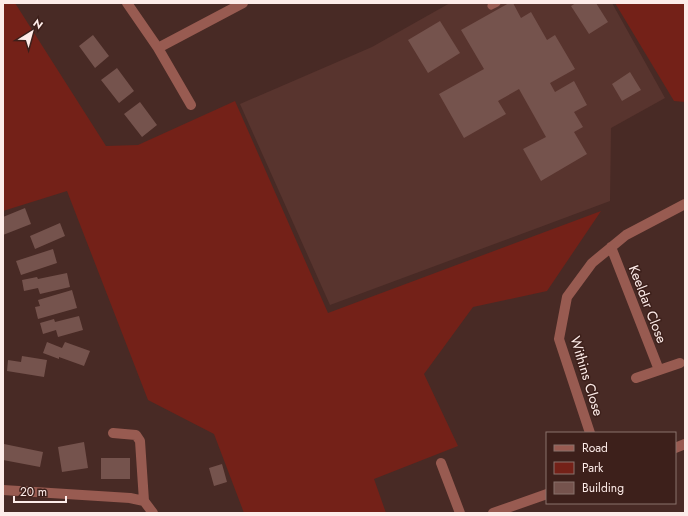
<svg xmlns="http://www.w3.org/2000/svg" width="688" height="516" viewBox="0 0 688 516" font-family="Jost,sans-serif">
  <style>
    .built { fill: #58342e }
    .green { fill: #742118 }
    .building { fill: #75534d }
    .lines { fill: none; stroke-linecap: round; stroke-linejoin: round }
    .lane { stroke: #985b51; stroke-width: 7 }
    .street { stroke: #985b51; stroke-width: 10 }
    .labels { text-anchor: middle; dominant-baseline: central; stroke-width: 3; stroke-linejoin: round; paint-order: stroke }
    .street-label { font-size: 14px; fill: #fdece9; stroke: #3d201b }
  </style>
  <rect width="100%" height="100%" fill="#482a25"/>
  <!-- built -->
  <path class="built" d="M450 3H612L665 98 611 128 610 201 330 305 240 104 372 47Z"/>
  <!-- green -->
  <path class="green" d="M3 3H15L106 146 138 145 235 101 328 313 601 211 547 291 473 307 424 374 458 446 374 479 386 513H244L214 434 148 400 67 191 3 211Z
    M615 3H685V102L674 101Z"/>
  <!-- building -->
  <path class="building" d="M509 3H513L521 18 531 12 547 40 555 35 575 69 550 83 555 92 574 81 587 105 574 112 583 127 574 132 587 154 541 181 523 149 546 137 519 89 498 101 506 114 464 138 439 94 484 69 461 30Z
    M576 3H596L608 22 589 34 571 6Z
    M440 21 460 53 428 73 408 40Z
    M93 35 109 56 95 68 79 46Z
    M117 68 134 91 119 103 101 80Z
    M630 72 641 90 622 101 612 84Z
    M140 102 157 125 142 137 124 114Z
    M25 208 31 224 3 235V217Z
    M60 223 65 236 35 249 30 236Z
    M53 249 57 263 21 275 16 261Z
    M67 273 70 287 40 294 38 288 24 291 22 280 37 277 38 279Z
    M72 290 77 308 38 319 35 307 40 306 38 300Z
    M79 316 83 330 58 337 56 330 43 334 40 323 54 319 55 322Z
    M47 342 62 348 65 342 90 351 84 366 59 357V359L43 353Z
    M22 356 47 360 44 377 7 371 8 360 21 362Z
    M84 442 88 468 62 472 58 447Z
    M4 444 43 452 40 467 3 460Z
    M101 458H130V479H101Z
    M222 464 227 482 214 486 209 468Z"/>
  <g class="lines">
    <!-- lane -->
    <path class="lane" d="M491 6 497 3"/>
    <!-- street -->
    <path class="street" d="M127 3 158 48 191 105
      M158 48 243 3
      M611 247 659 370
      M636 378 680 363
      M113 433 136 435 140 441 144 501
      M590 433 559 339 567 297 592 263 626 235 685 204
      M675 448 685 444
      M441 463 460 513
      M3 490 130 498 144 501 153 513
      M493 513 547 494"/>
  </g>
  <g class="labels">
    <!-- street labels -->
    <g class="street-label">
      <text transform="translate(648 304) rotate(69)">Keeldar Close</text>
      <text transform="translate(587 376) rotate(73)">Withins Close</text>
    </g>
  </g>
  <!-- border -->
  <rect width="688" height="516" fill="none" stroke="#fdece9" stroke-width="8"/>
  <!-- legend -->
  <rect x="546" y="432" width="130" height="72" fill="#3d201b" stroke="#8a726d"/>
  <rect x="554" y="445" width="20" height="6" fill="#985b51" stroke="#8a726d"/>
  <text x="582" y="452" font-size="12" fill="#fdece9">Road</text>
  <rect x="554" y="462" width="20" height="12" fill="#742118" stroke="#8a726d"/>
  <text x="582" y="472" font-size="12" fill="#fdece9">Park</text>
  <rect x="554" y="482" width="20" height="12" fill="#75534d" stroke="#8a726d"/>
  <text x="582" y="492" font-size="12" fill="#fdece9">Building</text>
  <!-- north arrow -->
  <g transform="translate(32 32) rotate(37)" stroke="#3d201b" stroke-width="3" paint-order="stroke">
  <path d="M0-3L7 15L0 10L-7 15Z" fill="#fdece9"/>
  <text y="-6" font-size="11" font-weight="bold" text-anchor="middle" fill="#fdece9">N</text>
  </g>
  <!-- scale -->
  <path d="M14 496v6h52v-6" fill="none" stroke="#fdece9" stroke-width="2"/>
  <text x="20" y="496" font-size="12" fill="#fdece9" stroke="#3d201b" stroke-width="3" paint-order="stroke">20 m</text>
</svg>
